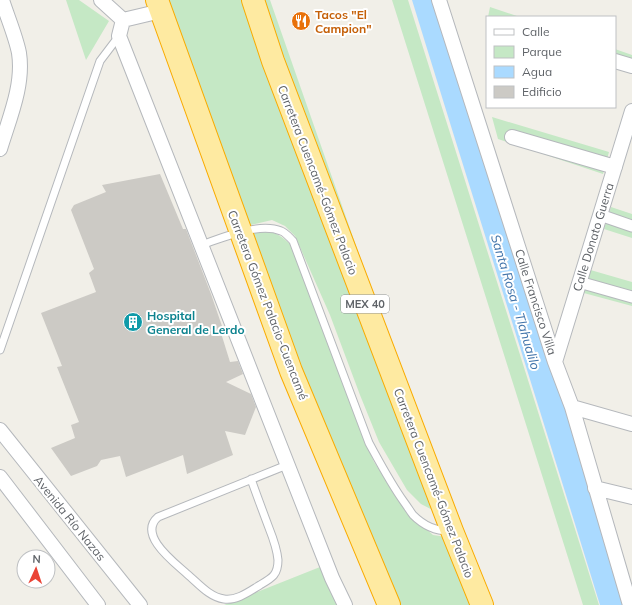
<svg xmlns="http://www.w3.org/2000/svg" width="632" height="605" viewBox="0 0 632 605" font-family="Mulish,sans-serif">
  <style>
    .green { fill: #c5e8c5 }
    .water { fill: #aadaff }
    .building { fill: #cccac5 }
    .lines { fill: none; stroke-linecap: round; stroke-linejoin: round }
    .service-casing { stroke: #b5b8bc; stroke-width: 9 }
    .pedestrian-casing { stroke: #b5b8bc; stroke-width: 13 }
    .minor-casing { stroke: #b5b8bc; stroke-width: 16 }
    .trunk-casing { stroke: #f9ab00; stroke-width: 24 }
    .service { stroke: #fff; stroke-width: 7 }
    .pedestrian { stroke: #fff; stroke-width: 11 }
    .minor { stroke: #fff; stroke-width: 14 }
    .trunk { stroke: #feeaa1; stroke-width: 22 }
    .labels { text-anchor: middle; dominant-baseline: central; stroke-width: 4; stroke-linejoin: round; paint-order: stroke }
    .shield { fill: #fff; stroke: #8f9295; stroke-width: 1 }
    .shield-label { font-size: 11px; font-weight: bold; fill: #5f6368 }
    .food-label { font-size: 12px; font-weight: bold; fill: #c56008; stroke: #fff; text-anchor: start }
    .street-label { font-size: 12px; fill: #5f6368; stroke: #fff }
    .culture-label { font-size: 12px; font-weight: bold; fill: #0d838f; stroke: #fff; text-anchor: start }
    .water-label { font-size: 13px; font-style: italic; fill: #4174aa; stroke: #fff }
  </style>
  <rect width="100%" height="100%" fill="#f1efe8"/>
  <!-- green -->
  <path class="green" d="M66 0H79L109 21 86 60Z
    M161 0H270L452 520 421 504 407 490 379 442 360 395 330 315 295 236 285 226 272 220 242 227Z
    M392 0H408L599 605H583Z
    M490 7 520 17H488Z
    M615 49 632 55V73L615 68Z
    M492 117 609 152 603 174 498 139Z
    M611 207 632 214V238L604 229Z
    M246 231C266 231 275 229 290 244L374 462 409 514 433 535 459 539 484 605H392Z
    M587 269 632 282V306L580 292Z
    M320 567 338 605H224Z"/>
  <!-- water -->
  <path class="water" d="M412 0H435L550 357 627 605H600C538 403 474 202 412 0Z"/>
  <!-- building -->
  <path class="building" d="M160 174 183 229H186L211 294 224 332 221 333 230 362 238 361 243 374 226 382 251 394 256 407 245 435 225 431 233 455 187 474 183 455 126 477 120 456 101 460 97 466 71 476 51 448 75 438 71 425 79 422 57 367 62 366 41 313 96 292 89 273 94 269 71 210 74 205 106 192 102 185Z"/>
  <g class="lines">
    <defs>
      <path id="service" d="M201 245C222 238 259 222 281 231 285 232 289 237 293 241L369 443C380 463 391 484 404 502 407 506 410 511 413 515 423 525 436 531 449 531
        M0 350 100 61 119 36
        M251 479C257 496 263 512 269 528 273 538 277 549 278 560 278 575 272 578 260 585 250 591 237 601 224 599 209 597 198 583 187 574 175 563 137 535 158 517L287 465"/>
      <path id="pedestrian" d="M600 215 632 226
        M579 282 632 297"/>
      <path id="minor" d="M101 0 123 20
        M439 0 555 362 572 407 630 605
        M123 20 119 36 332 578 345 605
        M123 20 161 11
        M615 61 632 66
        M512 137 615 167
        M0 149C9 119 24 85 19 53 16 37 7 16 2 0
        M555 362 632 111
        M572 407 632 424
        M0 430 140 605
        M0 477 98 605
        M595 488 632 497"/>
      <path id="trunk" d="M157 0 291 371 389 605
        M253 0 273 61 452 531 482 605"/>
    </defs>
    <!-- service casing -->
    <use href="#service" class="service-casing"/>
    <!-- pedestrian casing -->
    <use href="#pedestrian" class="pedestrian-casing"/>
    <!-- minor casing -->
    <use href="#minor" class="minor-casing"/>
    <!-- trunk casing -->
    <use href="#trunk" class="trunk-casing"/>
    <!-- service -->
    <use href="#service" class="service"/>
    <!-- pedestrian -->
    <use href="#pedestrian" class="pedestrian"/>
    <!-- minor -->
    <use href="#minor" class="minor"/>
    <!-- trunk -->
    <use href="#trunk" class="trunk"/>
  </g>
  <!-- icons -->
  <defs>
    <symbol id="restaurant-disc" viewBox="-11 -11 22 22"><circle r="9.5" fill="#e8710a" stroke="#fff"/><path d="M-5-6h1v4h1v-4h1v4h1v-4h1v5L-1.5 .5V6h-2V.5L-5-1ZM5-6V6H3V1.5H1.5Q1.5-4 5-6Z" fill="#fff"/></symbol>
    <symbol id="building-disc" viewBox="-11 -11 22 22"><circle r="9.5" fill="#0f9aa8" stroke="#fff"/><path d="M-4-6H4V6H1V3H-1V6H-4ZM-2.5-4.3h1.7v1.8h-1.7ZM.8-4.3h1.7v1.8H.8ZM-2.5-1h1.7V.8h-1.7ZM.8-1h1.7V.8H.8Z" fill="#fff"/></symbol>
  </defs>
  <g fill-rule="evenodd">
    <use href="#restaurant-disc" x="290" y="10" width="22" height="22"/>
    <use href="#building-disc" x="122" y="311" width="22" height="22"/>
  </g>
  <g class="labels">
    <!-- shield labels -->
    <rect class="shield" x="341" y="295" width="48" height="18" rx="3"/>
    <g class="shield-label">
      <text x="365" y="304">MEX 40</text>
    </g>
    <!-- food labels -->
    <g class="food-label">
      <text x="315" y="14">Tacos "El<tspan x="315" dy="14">Campion"</tspan></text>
    </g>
    <!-- street labels -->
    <g class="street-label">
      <text transform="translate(318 180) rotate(69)">Carretera Cuencamé-Gómez Palacio</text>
      <text transform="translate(593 237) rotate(-73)">Calle Donato Guerra</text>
      <text transform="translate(536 302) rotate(72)">Calle Francisco Villa</text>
      <text transform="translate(268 305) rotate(69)">Carretera Gómez Palacio-Cuencamé</text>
      <text transform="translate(434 483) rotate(69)">Carretera Cuencamé-Gómez Palacio</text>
      <text transform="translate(70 518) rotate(51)">Avenida Río Nazas</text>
    </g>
    <!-- culture labels -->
    <g class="culture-label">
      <text x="147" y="315">Hospital<tspan x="147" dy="14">General de Lerdo</tspan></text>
    </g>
    <!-- water labels -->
    <g class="water-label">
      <text transform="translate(516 302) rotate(73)">Santa Rosa - Tlahualilo</text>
    </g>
  </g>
  <!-- legend -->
  <rect x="486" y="16" width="130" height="92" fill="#ffffff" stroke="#bfc1c3"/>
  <rect x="494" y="29" width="20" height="6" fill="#ffffff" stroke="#bfc1c3"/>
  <text x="522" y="36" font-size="12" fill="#5f6368">Calle</text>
  <rect x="494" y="46" width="20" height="12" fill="#c5e8c5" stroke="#bfc1c3"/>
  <text x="522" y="56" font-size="12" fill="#5f6368">Parque</text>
  <rect x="494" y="66" width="20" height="12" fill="#aadaff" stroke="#bfc1c3"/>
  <text x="522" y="76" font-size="12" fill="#5f6368">Agua</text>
  <rect x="494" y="86" width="20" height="12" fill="#cccac5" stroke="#bfc1c3"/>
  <text x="522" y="96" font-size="12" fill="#5f6368">Edificio</text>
  <!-- north arrow -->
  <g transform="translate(36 569) rotate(3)"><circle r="19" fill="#ffffff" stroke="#bfc1c3"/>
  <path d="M0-3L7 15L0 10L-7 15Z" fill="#ea4335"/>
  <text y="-6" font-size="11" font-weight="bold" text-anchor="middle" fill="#5f6368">N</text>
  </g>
</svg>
